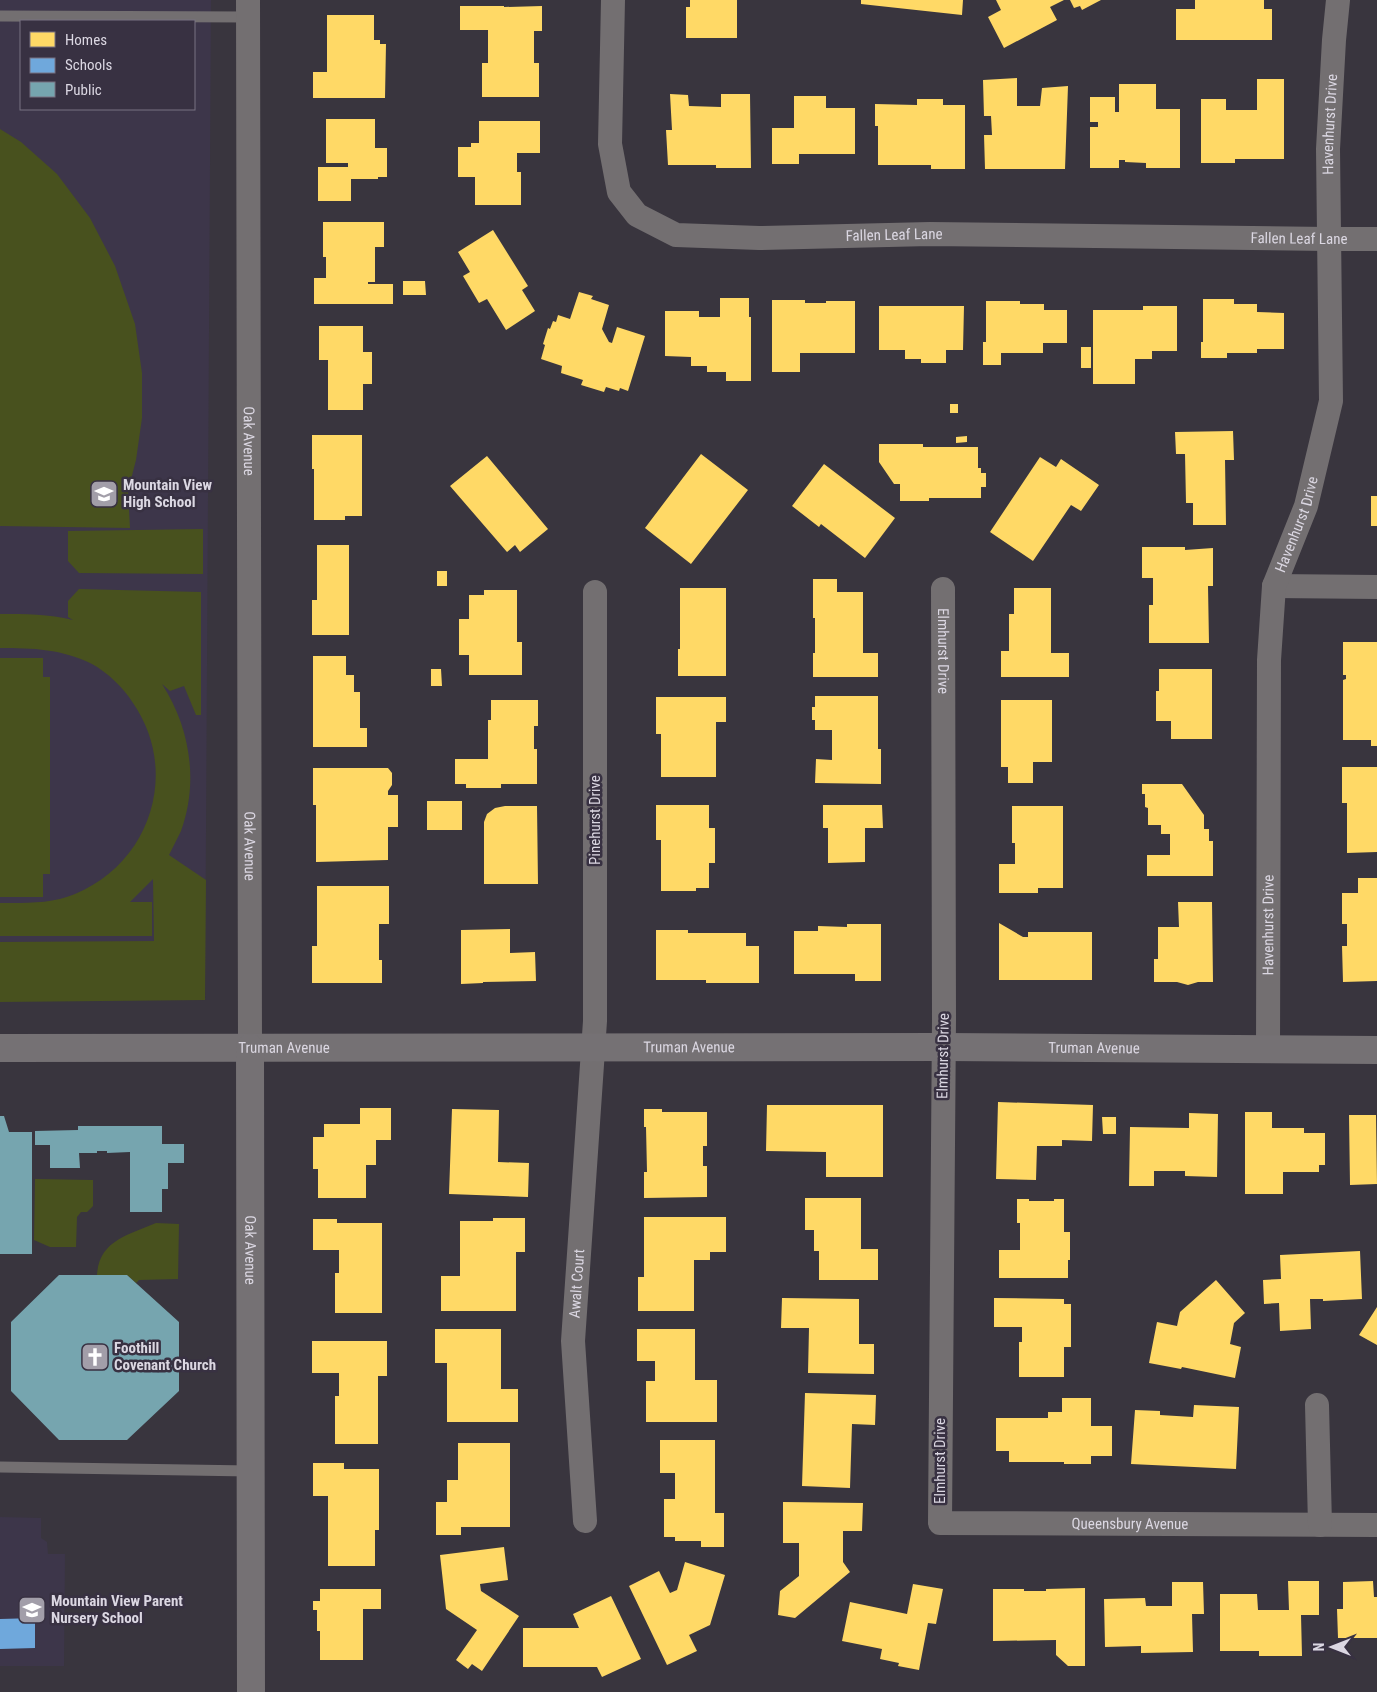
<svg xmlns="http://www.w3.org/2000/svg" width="1377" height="1692" viewBox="0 0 1377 1692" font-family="'Roboto Condensed',sans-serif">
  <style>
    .built { fill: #3d364a; fill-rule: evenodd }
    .green { fill: #48511e }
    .homes { fill: #ffd966 }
    .schools { fill: #6fa8dc }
    .public { fill: #76a5af }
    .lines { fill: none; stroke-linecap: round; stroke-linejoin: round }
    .lane { stroke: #736f71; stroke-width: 11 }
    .street { stroke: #736f71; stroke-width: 24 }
    .secondary { stroke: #757174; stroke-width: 28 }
    .labels { text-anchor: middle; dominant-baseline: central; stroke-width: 5; stroke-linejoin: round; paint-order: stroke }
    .street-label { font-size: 15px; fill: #dbd7e2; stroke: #383142 }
    .poi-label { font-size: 15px; font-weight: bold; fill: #dbd7e2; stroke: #383142; text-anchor: start }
  </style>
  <rect width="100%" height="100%" fill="#39353e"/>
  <!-- built -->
  <path class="built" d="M0 0H211L205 1000H0ZM21 21H194V109H21Z
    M0 1517 41 1518V1538L47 1542 48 1554H65L64 1666H0Z"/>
  <!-- green -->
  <path class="green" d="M0 129 21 142 57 174 90 218 115 266 135 324 142 373V418L136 460 128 491 130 528 0 526Z
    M203 529V574L79 573 68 561V531Z
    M79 589 201 592V715H196L184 686 170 691 162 684C190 727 199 782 181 831 177 839 173 847 169 855L206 880 205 1000 0 1002V942L154 941 153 879 130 902H152V936H0V903C25 903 51 904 75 894 151 863 180 771 133 703 123 687 108 673 92 664 62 649 33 648 0 648V614C25 614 49 614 73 620L68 617V601Z
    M0 658H43V677H50V874H43V897H0Z
    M35 1179 93 1180V1206L87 1212H81L77 1217 76 1247H50L34 1240Z
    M156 1223 179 1224 178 1279 139 1280 136 1283 127 1275H97C99 1240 129 1235 156 1223Z"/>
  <!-- homes -->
  <path class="homes" d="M690 0H737V38H686V7H690Z
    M861 0H963L962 15 861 4Z
    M996 0H1064L1050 7 1057 20 1004 48 988 17 1001 10Z
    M1070 0H1101L1082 10 1080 6 1074 8Z
    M1195 0H1264V9H1272V40H1176V9H1195Z
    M460 6H504V7L542 6V31H534V63H539V97H482V63H488V30H460Z
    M327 15H374V40H380V44H386L385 98H313V72H327Z
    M1017 78V106H1040L1042 88 1068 86 1065 169H985L984 135H992L991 116H984L983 80Z
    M1257 79H1284V159H1235V163H1201V99H1226V110H1257Z
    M1119 84H1156V109H1180V168H1146V163L1125 162V160H1119V168H1090V127H1098V122H1090V97H1115V112H1119Z
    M670 94 688 95 689 106 721 107V94H750L751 168H716V165H668L666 130H672Z
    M794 96H826V108H855V154H799V164H772V128H794Z
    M917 99H943V105H965V169H931V165H878V126H875V104L917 105Z
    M326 119H375V148H387V177H378V179H351V201H318V167H348V163H326Z
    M479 121H540V153H517V172H521V205H475V177H458V147H471V143H479Z
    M323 222H384V247H375V282H368V284H393V304H314V278H326V257H323Z
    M493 230 528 286 522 290 535 311 506 330 487 299 479 303 463 276 470 272 458 252Z
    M403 281H425L426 295H403Z
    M579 292 593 296 591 299 609 305 602 329 609 342 612 343 617 327 645 336 628 391 620 388 619 391 606 387 604 392 581 385 583 380 561 373 562 366 541 359 545 345 543 344 548 328 550 329 553 321 556 322 558 315 570 319Z
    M720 298H749V317H751V381H726V372H707V366H691V357L665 356V311H699V317H720Z
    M1203 299H1234V304H1257V312L1284 313V349H1257V353H1227V358H1201V342H1203Z
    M772 300H805V303H826V301H855V353H800V372H772Z
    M986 301H1020V304H1044V310H1067V343H1043V353H1001V365H983V342H986Z
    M879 306H964L963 350H946V363H921V359H905V350H879Z
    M1143 306H1177V351H1152V359H1135V384H1093V310H1143Z
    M319 326H363V352H372V384H363V410H328V360H319Z
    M1081 347H1091V368H1081Z
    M950 404H958V413H950Z
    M1233 431 1234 460H1225L1226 525H1193V503H1186L1185 454H1176L1175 432Z
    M312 435H362V516H345V520H314V469H312Z
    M967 436V442L956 443V437Z
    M879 444H923V447H978V468H981V473H986V487H981V498H929V501H900V484H894L879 462Z
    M701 454 748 490 691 564 645 528Z
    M487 456 548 529 520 552 515 545 507 552 450 486Z
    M1040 457 1056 467 1061 459 1099 485 1081 511 1071 505 1033 561 990 532Z
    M824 464 895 518 865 558 821 524 819 527 792 506Z
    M1371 496H1377V526H1371Z
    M317 545H349V635H312V600H317Z
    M1142 547H1185V550L1213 548V586H1208L1209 643H1149V605H1153V578H1142Z
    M437 571H447V586H437Z
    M813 579H837V592H863V653H878V677H813V653H815V618H813Z
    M680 588H726V676H678V649H680Z
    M1014 588H1051V653H1069V677H1001V651H1009V614H1014Z
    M484 590H517V642H522V675H469V655H459V619H469V595H484Z
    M1343 642H1377V746H1371V740H1343V680L1346 679V675H1343Z
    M313 656H346V675H354V692H360V728H367V747H313Z
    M431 669H441L442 686H431Z
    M1159 669H1212V739H1171V721H1156V691H1159Z
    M815 696H878V749H881V784L815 783 816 759 832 760V730H815V720H812V707H815Z
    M656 697H726V722H716V777H661V734H656Z
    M491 700H538V726H534V749H537V784H501V788H466V784H455V759H488V720H491Z
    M1001 700H1052V762H1033V783H1008V767H1001Z
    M1342 767H1377V852L1347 853V803H1342Z
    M313 768H388L392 773V785L388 791V795H398V827H388V860L316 862V805H313Z
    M1142 784H1182L1204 815V829H1209V841H1213V876H1147V855H1170V834H1161V825H1148V808L1145 807V794H1142Z
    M427 801H462V830H427Z
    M656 805H709V828H715V863H709V888H696V891H661V840H656Z
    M823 805H882L883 828H865V862L828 863V828H823Z
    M505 806H537L538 884H484V822L487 814 495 808Z
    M1012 806H1063V888H1038V893H999V864H1015V843H1012Z
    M1358 878H1377V981L1343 982 1342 946H1347V924H1342V893H1358Z
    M317 886H389V924H379V960H382V983H312V946H317Z
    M1178 902H1212L1213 982H1198L1188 985 1177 982H1154V959H1158V927H1179Z
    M999 923 1023 937H1028V932H1092V980H999Z
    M847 924H881V981H855V974H794V931H818V926L847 927Z
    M510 929V953L535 952 536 981 483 982V983L461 984V930Z
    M656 930H688V933H746V946H759V983H706V980H656Z
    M998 1102 1093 1105 1092 1141 1062 1140V1146H1037L1036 1180 996 1179Z
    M767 1105H883V1177H826V1152L766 1151Z
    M360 1108H391V1140H376V1165H366V1198H318V1169H313V1137H324V1124H360Z
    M452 1109 499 1110 498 1162 529 1163 528 1197 449 1194Z
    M644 1109H662V1112H707V1146H703V1166H707V1197L644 1198V1172H647L646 1127H644Z
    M1245 1112H1272V1128H1304V1133H1325V1165H1319V1172H1283V1194H1245Z
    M1189 1113 1218 1114 1217 1177 1185 1176V1171H1154V1186H1129L1130 1127 1189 1128Z
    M1349 1115H1376L1377 1184 1350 1185Z
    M1102 1117H1116V1134H1103Z
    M805 1198H861V1249H878V1280H819V1251H814V1230H805Z
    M1017 1199H1029V1201H1054V1199H1064V1232H1070V1260H1068V1278H999V1250H1020V1223H1017Z
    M644 1217H726V1252H710V1260H694V1311H638V1277H644Z
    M493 1218H525V1252H516V1311H441V1276H460V1221H493Z
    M313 1219H337V1223H382V1313H335V1273H339V1250H313Z
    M1360 1251 1362 1299 1323 1301V1299H1310L1311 1329 1280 1331 1279 1303 1264 1304 1263 1280 1281 1279 1280 1255Z
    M1216 1280 1245 1313 1234 1323 1230 1344 1241 1347 1235 1378 1182 1367 1181 1369 1149 1363 1157 1322 1177 1326 1180 1312Z
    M782 1298 859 1299V1344H874V1374L808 1373 809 1328H781Z
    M994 1298 1064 1299V1304H1071V1347H1064V1377H1019V1342H1022V1327H994Z
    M1377 1307V1345L1359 1335Z
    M435 1329H501V1389H518V1422H447V1363H435Z
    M637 1329H695V1380H717V1422H646V1381H655V1361H637Z
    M312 1341H387V1376H378V1444H335V1396H339V1373H312Z
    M805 1393 876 1395 875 1425 852 1424 850 1488 802 1486Z
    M1062 1398H1091V1426H1112V1456H1091V1464H1064V1462H1009V1451H996V1418H1048V1412H1062Z
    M1194 1405 1239 1407 1236 1469 1131 1464 1135 1410 1160 1411V1415L1193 1417Z
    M660 1440H715V1513H724V1547H701V1541H675V1537H664V1499H675V1473H660Z
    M458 1443H510V1527H461V1535H436V1502H447V1480H458Z
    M313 1463H344V1469H379V1530H375V1566H328V1496H313Z
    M783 1502 863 1503 862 1531H843V1562L850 1572 795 1618 778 1615 780 1591 799 1576V1543H783Z
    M504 1547 508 1580 480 1584 481 1591 519 1616 482 1671 472 1664 468 1669 456 1660 477 1630 446 1609 440 1555Z
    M685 1562 725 1575 710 1625 689 1635 697 1651 667 1665 629 1586 659 1571 670 1593 677 1590Z
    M1288 1581H1319V1615H1301L1302 1656H1259V1651H1220V1594H1257L1258 1610H1289Z
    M1373 1581 1374 1597H1377V1638H1338L1337 1609H1343V1582Z
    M1172 1582H1203L1204 1614H1192L1193 1652 1141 1653V1646L1105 1647 1104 1599 1145 1598 1146 1606H1172Z
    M913 1584 943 1589 936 1624 928 1623 919 1670 898 1666 899 1663 880 1659 882 1649 842 1641 850 1602 907 1614Z
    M1085 1588V1666H1068L1056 1655V1640L993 1641V1589H1024V1591H1046V1589Z
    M320 1589H381V1609H363V1660H320V1631H317V1610H313V1601H320Z
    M611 1596 641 1659 602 1677 597 1667H523V1628H579L573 1614Z"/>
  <!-- schools -->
  <path class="schools" d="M35 1618V1648L0 1649V1619Z"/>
  <!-- public -->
  <path class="public" d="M0 1116H4L9 1132H32V1254H0Z
    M78 1126H162V1144H184V1163H168V1189H162V1212H130V1152L107 1153V1151H97V1153H79L80 1168H50V1145H35V1131L78 1130Z
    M59 1275H127L179 1322V1391L127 1440H59L11 1391V1322Z"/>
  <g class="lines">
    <!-- lane -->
    <path class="lane" d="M0 16 248 17
      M0 1467 250 1471"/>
    <!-- street -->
    <g class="street">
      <path id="s1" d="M248 0 250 1048"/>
      <path id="s2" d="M613 0 610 144 619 192 637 215 676 235 759 238 930 234 1328 239H1377"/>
      <path d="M1274 586 1377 587"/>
      <path id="s3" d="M943 589 944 1019 940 1523 1377 1525"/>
      <path id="s4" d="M1268 1050 1269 660 1274 586 1306 506 1331 401 1328 149 1334 40 1338 0"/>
      <path d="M1317 1405 1320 1525"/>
      <path id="s5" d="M585 1521 573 1341 595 1021V592"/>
    </g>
    <!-- secondary -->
    <g class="secondary">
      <path id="s6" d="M0 1048 944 1047 1377 1050"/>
      <path id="s7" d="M250 1048 251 1692"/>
    </g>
  </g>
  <!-- icons -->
  <defs>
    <symbol id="school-square" viewBox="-11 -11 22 22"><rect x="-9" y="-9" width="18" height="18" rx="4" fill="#a29ea9" stroke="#383142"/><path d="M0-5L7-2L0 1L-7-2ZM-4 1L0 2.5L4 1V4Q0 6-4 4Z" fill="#fff"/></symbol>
    <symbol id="church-square" viewBox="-11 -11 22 22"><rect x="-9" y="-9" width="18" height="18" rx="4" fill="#a29ea9" stroke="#383142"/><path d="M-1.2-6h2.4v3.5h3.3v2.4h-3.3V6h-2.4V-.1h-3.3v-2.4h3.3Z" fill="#fff"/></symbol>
  </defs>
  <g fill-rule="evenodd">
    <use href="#school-square" x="88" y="478" width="32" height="32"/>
    <use href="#church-square" x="79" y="1341" width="32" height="32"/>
    <use href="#school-square" x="16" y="1594" width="32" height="32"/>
  </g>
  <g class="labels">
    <!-- street labels -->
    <g class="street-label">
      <text stroke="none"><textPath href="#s4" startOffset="935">Havenhurst Drive</textPath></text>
      <text stroke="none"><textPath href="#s2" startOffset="484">Fallen Leaf Lane</textPath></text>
      <text stroke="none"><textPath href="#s2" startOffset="889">Fallen Leaf Lane</textPath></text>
      <text stroke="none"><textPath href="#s1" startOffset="441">Oak Avenue</textPath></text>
      <text stroke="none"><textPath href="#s4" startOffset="530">Havenhurst Drive</textPath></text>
      <text stroke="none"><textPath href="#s3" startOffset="62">Elmhurst Drive</textPath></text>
      <text transform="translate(595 820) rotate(-90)">Pinehurst Drive</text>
      <text stroke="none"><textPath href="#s1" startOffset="846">Oak Avenue</textPath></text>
      <text stroke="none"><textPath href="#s4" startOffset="125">Havenhurst Drive</textPath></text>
      <text stroke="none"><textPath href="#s6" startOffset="284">Truman Avenue</textPath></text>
      <text stroke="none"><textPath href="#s6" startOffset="689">Truman Avenue</textPath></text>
      <text stroke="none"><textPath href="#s6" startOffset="1094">Truman Avenue</textPath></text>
      <text transform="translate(943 1056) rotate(-89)">Elmhurst Drive</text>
      <text stroke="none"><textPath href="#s7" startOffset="202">Oak Avenue</textPath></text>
      <text stroke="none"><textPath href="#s5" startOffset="238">Awalt Court</textPath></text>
      <text transform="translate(940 1461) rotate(-90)">Elmhurst Drive</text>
      <text stroke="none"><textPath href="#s3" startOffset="1124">Queensbury Avenue</textPath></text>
    </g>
    <!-- poi labels -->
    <g class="poi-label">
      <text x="123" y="485">Mountain View<tspan x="123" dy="17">High School</tspan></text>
      <text x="114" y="1348">Foothill<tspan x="114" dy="17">Covenant Church</tspan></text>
      <text x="51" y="1601">Mountain View Parent<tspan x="51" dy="17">Nursery School</tspan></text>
    </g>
  </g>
  <!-- legend -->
  <rect x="20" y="20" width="175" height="90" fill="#383142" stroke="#797382"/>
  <rect x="30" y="32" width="25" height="15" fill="#ffd966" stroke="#797382"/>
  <text x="65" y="45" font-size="15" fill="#dbd7e2">Homes</text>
  <rect x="30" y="58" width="25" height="15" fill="#6fa8dc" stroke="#797382"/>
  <text x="65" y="70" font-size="15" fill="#dbd7e2">Schools</text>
  <rect x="30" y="82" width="25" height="15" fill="#76a5af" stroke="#797382"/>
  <text x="65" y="95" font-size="15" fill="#dbd7e2">Public</text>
  <!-- north arrow -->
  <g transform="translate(1332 1647) rotate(270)" stroke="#383142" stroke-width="4" paint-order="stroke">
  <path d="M0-4L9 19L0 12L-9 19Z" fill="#dbd7e2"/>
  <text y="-8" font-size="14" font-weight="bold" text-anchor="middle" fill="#dbd7e2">N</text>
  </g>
</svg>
